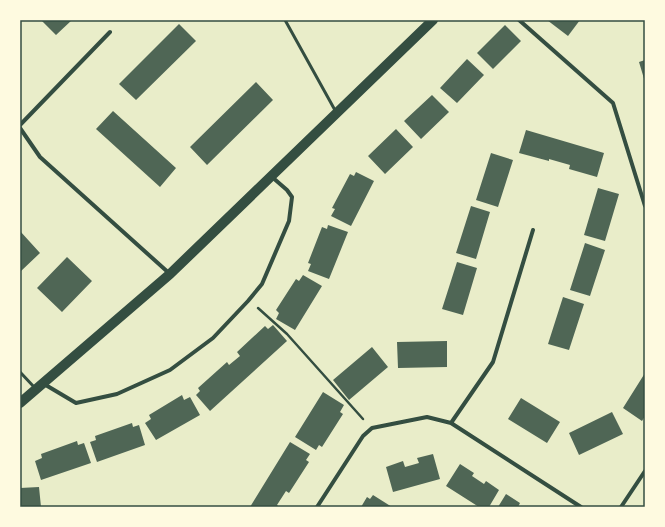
<svg xmlns="http://www.w3.org/2000/svg" width="665" height="527" viewBox="0 0 665 527" font-family="'IBM Plex Sans',sans-serif">
  <style>
    .building { fill: #4f6655 }
    .lines { fill: none; stroke-linecap: round; stroke-linejoin: round }
    .path { stroke: #344e41; stroke-width: 2.5 }
    .service { stroke: #344e41; stroke-width: 3 }
    .minor { stroke: #344e41; stroke-width: 4 }
    .primary { stroke: #344e41; stroke-width: 10 }
    .neatline { fill: none; stroke: #344e41; stroke-width: 1.5 }
  </style>
  <rect width="100%" height="100%" fill="#e9edc9"/>
  <!-- building -->
  <path class="building" d="M41 20H72L56 35Z
    M547 20H580L568 36Z
    M179 24 196 41 136 100 119 84Z
    M505 25 521 41 493 69 477 53Z
    M467 59 484 75 457 103 440 88Z
    M645 60V82L639 62Z
    M256 82 273 100 207 165 190 147Z
    M432 95 449 112 421 139 404 121Z
    M113 111 176 168 160 187 96 129Z
    M396 129 413 147 385 174 368 156Z
    M526 130 604 153 597 177 569 169 570 165 549 159V161L519 153Z
    M491 153 513 160 498 207 476 200Z
    M356 172 374 181 351 226 331 216 335 209 332 208 350 174 354 176Z
    M598 188 619 194 605 241 584 235Z
    M471 206 490 212 476 259 456 253Z
    M328 225 348 232 329 279 308 271 311 264 308 263 322 227 327 229Z
    M20 231 40 253 20 272Z
    M585 243 605 250 590 296 570 290Z
    M67 257 92 281 62 312 37 288Z
    M457 262 477 268 463 315 442 309Z
    M303 275 322 286 295 330 276 319 279 313 276 310 296 279 299 281Z
    M563 297 584 304 569 350 548 344Z
    M273 325 287 341 210 411 196 395 200 391 198 388 227 362 229 365 240 356 237 352 265 326 268 329Z
    M447 341V367L398 368 397 342Z
    M372 347 388 367 349 400 333 380Z
    M645 373V416L642 421 623 408Z
    M323 392 344 405 340 412 343 414 322 447 319 445 316 450 295 437Z
    M182 395 184 400 190 397 200 415 156 440 145 423 151 419 149 415Z
    M521 398 560 422 547 443 508 419Z
    M612 412 623 434 579 455 569 433Z
    M132 423 133 427 139 425 145 445 97 462 90 442 96 440 95 436Z
    M77 441 78 445 84 443 91 463 41 480 35 461 42 458 41 454Z
    M290 442 310 454 306 460 309 462 289 493 286 491 277 505 279 507H250Z
    M433 454 440 479 393 492 386 467 403 461 405 467 419 463 417 458Z
    M460 464 474 473 472 476 484 484 486 481 499 490 489 507H479L446 486Z
    M39 487 41 507H20V488Z
    M506 494 520 503 518 507H498Z
    M373 495 392 507H361L367 497 370 499Z"/>
  <g class="lines">
    <!-- path -->
    <path class="path" d="M258 308 287 334 363 419"/>
    <!-- service -->
    <path class="service" d="M285 20 336 112
      M20 372 35 388"/>
    <!-- minor -->
    <path class="minor" d="M519 20 613 103 645 206
      M20 125 110 32
      M20 128 40 157 170 274
      M44 384 76 403 117 394 170 370 213 338 248 301 262 284 289 221 292 197 287 190 272 177
      M451 423 493 362 533 230
      M317 507 363 436 372 428 427 417 451 423 581 507
      M621 507 645 471"/>
    <!-- primary -->
    <path class="primary" d="M20 403 170 274 433 20"/>
  </g>
  <!-- border -->
  <rect width="665" height="527" fill="none" stroke="#fefae0" stroke-width="42"/>
  <rect x="21" y="21" width="623" height="485" class="neatline"/>
</svg>
